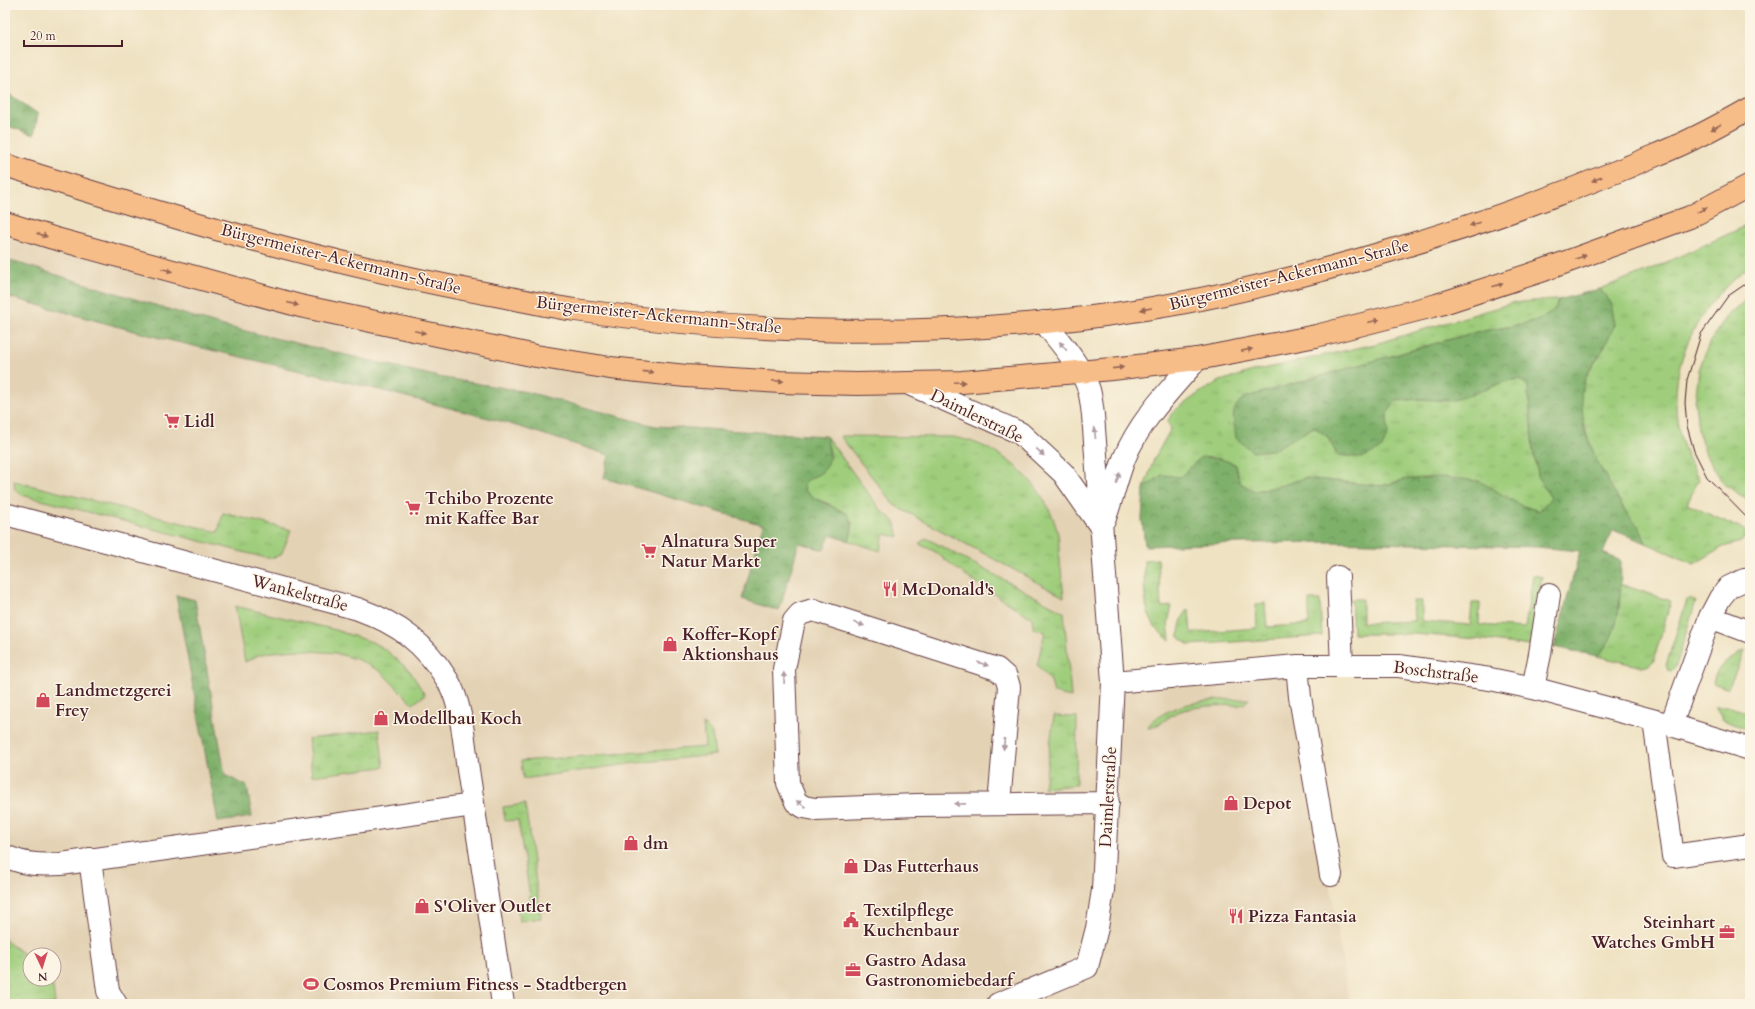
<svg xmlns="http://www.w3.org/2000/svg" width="1755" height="1009" viewBox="0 0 1755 1009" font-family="Cardo,serif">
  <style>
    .built { fill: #e3d2b4 }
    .grass { fill: url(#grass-tufts); stroke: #747653 }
    .forest { fill: url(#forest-crowns); stroke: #64684b }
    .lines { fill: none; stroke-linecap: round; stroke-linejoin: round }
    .minor-casing { stroke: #633c42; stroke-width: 24 }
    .major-casing { stroke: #633c42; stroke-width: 24 }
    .minor { stroke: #fff; stroke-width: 22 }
    .major { stroke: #f7bd88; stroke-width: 22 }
    .tram { stroke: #4a1f2b; stroke-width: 1 }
    .oneway { fill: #986655 }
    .oneway2 { fill: #ae9aa0 }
    .labels { text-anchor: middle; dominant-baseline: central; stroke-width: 3; stroke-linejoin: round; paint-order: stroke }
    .street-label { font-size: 17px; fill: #4a1f2b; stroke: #fcf5e5 }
    .poi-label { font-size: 17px; font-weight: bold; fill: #4a1f2b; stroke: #fcf5e5; text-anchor: start }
  </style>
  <defs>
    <pattern id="grass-tufts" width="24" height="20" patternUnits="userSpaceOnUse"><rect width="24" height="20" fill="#9fcd7b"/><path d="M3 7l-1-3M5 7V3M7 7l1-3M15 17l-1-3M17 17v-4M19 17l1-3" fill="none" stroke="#8ab06a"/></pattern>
    <pattern id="forest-crowns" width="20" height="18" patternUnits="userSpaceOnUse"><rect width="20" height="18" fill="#7fb06b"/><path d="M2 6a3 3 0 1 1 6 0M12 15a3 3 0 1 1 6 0" fill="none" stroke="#6a8f58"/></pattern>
  </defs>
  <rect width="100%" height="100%" fill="#fcf5e5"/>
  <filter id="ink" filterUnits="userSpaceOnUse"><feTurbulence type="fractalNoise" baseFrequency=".025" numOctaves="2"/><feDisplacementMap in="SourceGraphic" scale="8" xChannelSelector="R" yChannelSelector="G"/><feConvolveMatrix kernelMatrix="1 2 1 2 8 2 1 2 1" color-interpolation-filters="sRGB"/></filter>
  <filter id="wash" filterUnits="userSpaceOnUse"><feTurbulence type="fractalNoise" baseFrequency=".012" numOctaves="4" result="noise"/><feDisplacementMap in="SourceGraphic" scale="16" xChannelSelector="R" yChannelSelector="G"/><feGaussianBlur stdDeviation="0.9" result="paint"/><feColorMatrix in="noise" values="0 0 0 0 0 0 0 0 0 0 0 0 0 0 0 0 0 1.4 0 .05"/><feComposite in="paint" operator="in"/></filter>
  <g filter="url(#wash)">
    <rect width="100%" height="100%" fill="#efe2c2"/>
    <!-- built -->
    <path class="built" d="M5 223 536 356 907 383 1020 433 1102 528 1113 682 1297 666 1349 1004H55L52 979H54V955H30V958L11 945 5 938Z"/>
    <!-- grass -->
    <path class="grass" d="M1750 224V266C1700 303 1667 361 1678 425 1681 444 1690 462 1699 479L1687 504 1748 532 1741 542 1723 547 1694 564 1646 543C1641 530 1632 522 1625 510 1605 478 1578 433 1581 395 1582 377 1594 366 1602 351 1607 342 1609 315 1611 303L1600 289 1658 266Z
      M1750 297V502L1723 483 1706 455 1698 431 1695 402 1699 370 1709 343 1728 314Z
      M1558 300C1557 304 1556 309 1553 311 1540 324 1494 329 1476 332L1243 398 1294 437 1314 427 1328 437 1337 455 1388 433 1386 413 1395 401 1471 395 1503 382 1519 379 1528 386 1533 450 1539 479 1551 498 1539 511 1520 505 1500 494 1407 479 1381 486 1305 478 1280 486 1255 491 1240 483 1190 469 1180 477 1162 476 1144 488 1154 459 1169 432 1171 428 1167 422 1174 411 1202 391 1220 381 1253 371 1375 344 1512 303 1533 301Z
      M826 436 880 509 895 522 899 537 884 534 880 551 849 541 852 530V522L829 504 816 499 805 491 804 485 808 479 820 473 831 456Z
      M840 436 953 437C1001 445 1044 482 1057 530 1059 536 1059 544 1059 551 1061 566 1062 582 1064 597L894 505Z
      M14 481 218 532 223 513 291 530 281 555 271 558H266L22 495 15 490Z
      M926 538 1064 612 1071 697 1054 693 1051 681 1037 665 1045 632 1033 628 1032 618 970 579 934 551 919 544Z
      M1158 559 1161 607 1172 606 1168 623 1170 640C1140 622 1145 590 1144 560Z
      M1533 575 1542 577 1530 646 1477 639 1413 634H1353L1351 599H1362V623L1414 621 1413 601H1422V621L1470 625 1472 603H1480L1479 625 1525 628Z
      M1620 584 1671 601 1654 659C1651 665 1648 666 1642 667L1597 656C1617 638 1620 609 1620 584Z
      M1692 599 1696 601 1677 663 1674 669 1671 672 1668 671 1666 665 1687 600Z
      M1309 600H1320L1322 636 1189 645 1179 638C1179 627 1181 617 1189 609L1191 633 1257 628 1256 604 1265 603 1267 627 1309 624Z
      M235 606 332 629 372 642 386 650 410 671 425 695 413 704 380 671 359 660 335 653 298 650 272 652 259 655 245 662Z
      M1745 651 1728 689 1713 683C1716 666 1730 657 1745 651Z
      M1249 699 1244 704 1240 705C1220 706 1196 705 1178 712 1168 716 1158 728 1148 728 1149 723 1154 720 1158 717 1186 699 1217 700 1249 699Z
      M1715 707H1730L1750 713V730L1723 720Z
      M1054 716 1077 717 1076 785 1044 788Z
      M703 724 712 733 715 755 635 763 523 779 521 761 705 747Z
      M379 730 384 767 312 776 308 739Z
      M525 804 541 918 519 921 517 905 531 903 518 820 505 821 503 807Z
      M5 938 11 945 30 958V979H52L55 1004H5Z"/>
    <!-- forest -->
    <path class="forest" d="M5 91 38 114 34 135 5 125Z
      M5 259 220 325 439 377 527 392 655 426 826 436C829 451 834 464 819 474 812 478 808 478 804 485L805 491 816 499 848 514C853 524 852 530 849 541L830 535 824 550 799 543 779 611 742 599 763 525 604 478 609 455 504 422 360 385 160 338 5 296Z
      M1600 289 1611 303 1615 324 1603 350 1587 373 1581 394 1584 430 1598 463 1625 511 1641 530 1646 543 1613 530 1603 553 1621 561C1620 592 1623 633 1597 656L1554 647 1580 551 1537 547 1332 542 1239 543 1145 546 1142 519 1144 488 1162 475 1180 477 1201 457 1221 459 1235 464 1240 483 1255 491 1280 486 1305 478 1381 486 1407 479 1443 477 1479 481 1520 505 1539 511 1551 498 1539 479 1533 450 1528 386 1519 379 1503 382 1471 395 1449 401 1419 399 1395 401 1387 413 1388 433 1382 448 1362 458 1337 455 1328 437 1314 427 1273 450 1253 452 1236 438C1234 420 1229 411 1243 398L1476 332C1494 329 1540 324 1553 311 1556 309 1557 304 1558 300Z
      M176 595 195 600 225 775 247 786 252 817 218 822Z"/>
  </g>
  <g filter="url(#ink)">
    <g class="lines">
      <defs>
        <path id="minor" d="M907 383 1020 433 1063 473 1101 527
          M5 514 358 609C399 624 425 643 448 681 463 706 464 747 469 776 481 852 492 928 503 1004
          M1105 518C1112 498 1117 478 1124 459 1140 420 1170 390 1197 359
          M1338 577 1342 666
          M1710 617 1750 632
          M1297 666 1300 697 1331 875
          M1113 682 1297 666H1399L1490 679 1533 688 1671 725 1750 749
          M1533 688 1540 654 1549 595
          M1654 721 1673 856 1750 845
          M1671 725 1710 617 1720 598 1729 587 1744 580 1750 579
          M999 804 1009 687 1006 677 997 669 813 610 800 614 794 621 784 669 788 783 796 802 804 807 815 809 917 805 1108 803
          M5 856C25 865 40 865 61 864L473 805
          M90 859 108 991 116 1004
          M998 1004 1087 967 1097 928 1103 890 1113 682 1093 415C1092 407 1091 398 1089 390 1082 367 1059 341 1044 322"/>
        <path id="major" d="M5 165C166 216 329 265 495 295 521 300 548 306 575 310 765 336 962 340 1152 308 1232 295 1311 274 1389 251 1470 227 1550 199 1628 167 1650 157 1673 149 1694 138 1713 129 1732 118 1750 108
          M5 223 53 238 300 306 536 356 610 368 686 376 780 382 857 384 962 382 1112 369 1197 359 1316 336 1437 305 1544 270 1690 217 1750 185"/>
      </defs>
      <!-- minor casing -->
      <use href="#minor" class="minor-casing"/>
      <!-- major casing -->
      <use href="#major" class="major-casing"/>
      <!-- minor -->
      <use href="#minor" class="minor"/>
      <!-- major -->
      <use href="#major" class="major"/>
      <!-- tram -->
      <path class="tram" d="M1750 281 1728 296 1701 334 1687 380 1685 403 1687 426 1694 451 1707 477 1750 521"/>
    </g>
    <!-- one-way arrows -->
    <defs><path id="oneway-solid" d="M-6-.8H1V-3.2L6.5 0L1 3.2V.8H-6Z"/></defs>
    <g class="oneway">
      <use href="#oneway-solid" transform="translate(1716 127) rotate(151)"/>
      <use href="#oneway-solid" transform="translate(1597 179) rotate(157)"/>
      <use href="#oneway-solid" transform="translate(1702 210) rotate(-27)"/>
      <use href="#oneway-solid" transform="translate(1475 224) rotate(162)"/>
      <use href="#oneway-solid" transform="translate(42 235) rotate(18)"/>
      <use href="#oneway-solid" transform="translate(1581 257) rotate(-20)"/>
      <use href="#oneway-solid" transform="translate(167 270) rotate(15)"/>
      <use href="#oneway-solid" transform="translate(1498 285) rotate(-18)"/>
      <use href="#oneway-solid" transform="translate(293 304) rotate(15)"/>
      <use href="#oneway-solid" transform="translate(1146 309) rotate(171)"/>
      <use href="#oneway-solid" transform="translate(1374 321) rotate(-15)"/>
      <use href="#oneway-solid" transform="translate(420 332) rotate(12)"/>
      <use href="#oneway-solid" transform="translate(1247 350) rotate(-11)"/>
      <use href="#oneway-solid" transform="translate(1118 368) rotate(-6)"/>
      <use href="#oneway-solid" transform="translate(648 372) rotate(6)"/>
      <use href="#oneway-solid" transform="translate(778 381) rotate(3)"/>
      <use href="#oneway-solid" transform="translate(960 382) rotate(-2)"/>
    </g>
    <g class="oneway2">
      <use href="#oneway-solid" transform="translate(1063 346) rotate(-129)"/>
      <use href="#oneway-solid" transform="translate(1095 433) rotate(-95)"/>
      <use href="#oneway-solid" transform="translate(1040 452) rotate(43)"/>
      <use href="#oneway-solid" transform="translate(1118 478) rotate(-72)"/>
      <use href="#oneway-solid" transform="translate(859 624) rotate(18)"/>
      <use href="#oneway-solid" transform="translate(983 664) rotate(19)"/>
      <use href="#oneway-solid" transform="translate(784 678) rotate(-92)"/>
      <use href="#oneway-solid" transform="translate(1004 744) rotate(95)"/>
      <use href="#oneway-solid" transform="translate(801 804) rotate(-145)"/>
      <use href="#oneway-solid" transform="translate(960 804) rotate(179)"/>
    </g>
  </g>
  <!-- icons -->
  <defs>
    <symbol id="supermarket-bare" viewBox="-9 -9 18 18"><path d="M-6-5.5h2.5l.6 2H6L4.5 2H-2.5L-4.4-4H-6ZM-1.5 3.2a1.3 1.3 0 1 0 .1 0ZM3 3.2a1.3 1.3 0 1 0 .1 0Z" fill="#d1495b" stroke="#fcf5e5" stroke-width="2.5" paint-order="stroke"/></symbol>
    <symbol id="restaurant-bare" viewBox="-9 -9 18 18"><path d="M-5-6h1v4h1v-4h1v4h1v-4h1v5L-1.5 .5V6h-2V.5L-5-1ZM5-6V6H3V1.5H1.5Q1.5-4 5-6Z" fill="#d1495b" stroke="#fcf5e5" stroke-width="2.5" paint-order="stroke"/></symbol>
    <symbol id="shop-bare" viewBox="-9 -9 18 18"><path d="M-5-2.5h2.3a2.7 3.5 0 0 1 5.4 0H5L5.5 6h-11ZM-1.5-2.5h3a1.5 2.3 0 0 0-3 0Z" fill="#d1495b" stroke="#fcf5e5" stroke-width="2.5" paint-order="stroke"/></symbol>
    <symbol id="civic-bare" viewBox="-9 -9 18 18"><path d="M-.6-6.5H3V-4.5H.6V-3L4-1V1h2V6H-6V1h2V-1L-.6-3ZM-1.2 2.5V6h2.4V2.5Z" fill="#d1495b" stroke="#fcf5e5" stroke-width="2.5" paint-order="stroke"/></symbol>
    <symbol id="office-bare" viewBox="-9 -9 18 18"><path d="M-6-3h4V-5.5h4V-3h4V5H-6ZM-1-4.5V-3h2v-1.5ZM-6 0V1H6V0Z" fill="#d1495b" stroke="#fcf5e5" stroke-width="2.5" paint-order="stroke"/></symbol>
    <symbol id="stadium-bare" viewBox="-9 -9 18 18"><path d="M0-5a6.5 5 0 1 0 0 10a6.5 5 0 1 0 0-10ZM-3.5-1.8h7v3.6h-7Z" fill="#d1495b" stroke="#fcf5e5" stroke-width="2.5" paint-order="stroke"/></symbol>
  </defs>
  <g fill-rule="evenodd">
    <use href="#supermarket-bare" x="161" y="410" width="22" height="22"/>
    <use href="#supermarket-bare" x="402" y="497" width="22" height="22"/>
    <use href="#supermarket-bare" x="638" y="540" width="22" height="22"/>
    <use href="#restaurant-bare" x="879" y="578" width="22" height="22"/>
    <use href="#shop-bare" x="659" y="633" width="22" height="22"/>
    <use href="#shop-bare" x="32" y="689" width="22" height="22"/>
    <use href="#shop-bare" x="370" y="707" width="22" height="22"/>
    <use href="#shop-bare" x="1220" y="792" width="22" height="22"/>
    <use href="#shop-bare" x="620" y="832" width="22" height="22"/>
    <use href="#shop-bare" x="840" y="855" width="22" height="22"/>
    <use href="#shop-bare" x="411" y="895" width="22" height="22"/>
    <use href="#restaurant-bare" x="1225" y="905" width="22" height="22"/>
    <use href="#civic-bare" x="840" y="909" width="22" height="22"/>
    <use href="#office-bare" x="1716" y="921" width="22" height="22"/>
    <use href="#office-bare" x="842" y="959" width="22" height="22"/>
    <use href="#stadium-bare" x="300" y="973" width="22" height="22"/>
  </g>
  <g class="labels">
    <!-- street labels -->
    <g class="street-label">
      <text transform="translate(341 259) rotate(14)">Bürgermeister-Ackermann-Straße</text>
      <text transform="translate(1289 275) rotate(-14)">Bürgermeister-Ackermann-Straße</text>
      <text transform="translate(659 315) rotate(6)">Bürgermeister-Ackermann-Straße</text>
      <text transform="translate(977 416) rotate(26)">Daimlerstraße</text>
      <text transform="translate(300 593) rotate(15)">Wankelstraße</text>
      <text transform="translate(1436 672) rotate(7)">Boschstraße</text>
      <text transform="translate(1108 797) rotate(-87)">Daimlerstraße</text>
    </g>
    <!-- poi labels -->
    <g class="poi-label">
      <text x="184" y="421">Lidl</text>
      <text x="425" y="498">Tchibo Prozente<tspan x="425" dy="20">mit Kaffee Bar</tspan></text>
      <text x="661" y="541">Alnatura Super<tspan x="661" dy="20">Natur Markt</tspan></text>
      <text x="902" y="589">McDonald's</text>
      <text x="682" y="634">Koffer-Kopf<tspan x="682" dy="20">Aktionshaus</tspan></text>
      <text x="55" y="690">Landmetzgerei<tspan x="55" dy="20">Frey</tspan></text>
      <text x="393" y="718">Modellbau Koch</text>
      <text x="1243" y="803">Depot</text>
      <text x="643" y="843">dm</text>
      <text x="863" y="866">Das Futterhaus</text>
      <text x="434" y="906">S'Oliver Outlet</text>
      <text x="863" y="910">Textilpflege<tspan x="863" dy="20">Kuchenbaur</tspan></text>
      <text x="1248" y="916">Pizza Fantasia</text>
      <text x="1715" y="922" text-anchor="end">Steinhart<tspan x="1715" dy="20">Watches GmbH</tspan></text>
      <text x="865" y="960">Gastro Adasa<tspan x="865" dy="20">Gastronomiebedarf</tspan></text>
      <text x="323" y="984">Cosmos Premium Fitness - Stadtbergen</text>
    </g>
  </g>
  <!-- margin -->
  <rect width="1755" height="1009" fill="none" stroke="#fcf5e5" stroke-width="20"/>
  <!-- north arrow -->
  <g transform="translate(42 967) rotate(176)"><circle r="19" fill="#fcf5e5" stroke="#b59f9b"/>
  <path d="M0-3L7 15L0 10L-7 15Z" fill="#d1495b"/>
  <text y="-6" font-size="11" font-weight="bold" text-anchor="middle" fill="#4a1f2b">N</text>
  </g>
  <!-- scale -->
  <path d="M24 40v6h98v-6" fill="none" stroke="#4a1f2b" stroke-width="2"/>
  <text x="30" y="40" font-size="12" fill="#4a1f2b" stroke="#fcf5e5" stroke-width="3" paint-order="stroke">20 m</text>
</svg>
